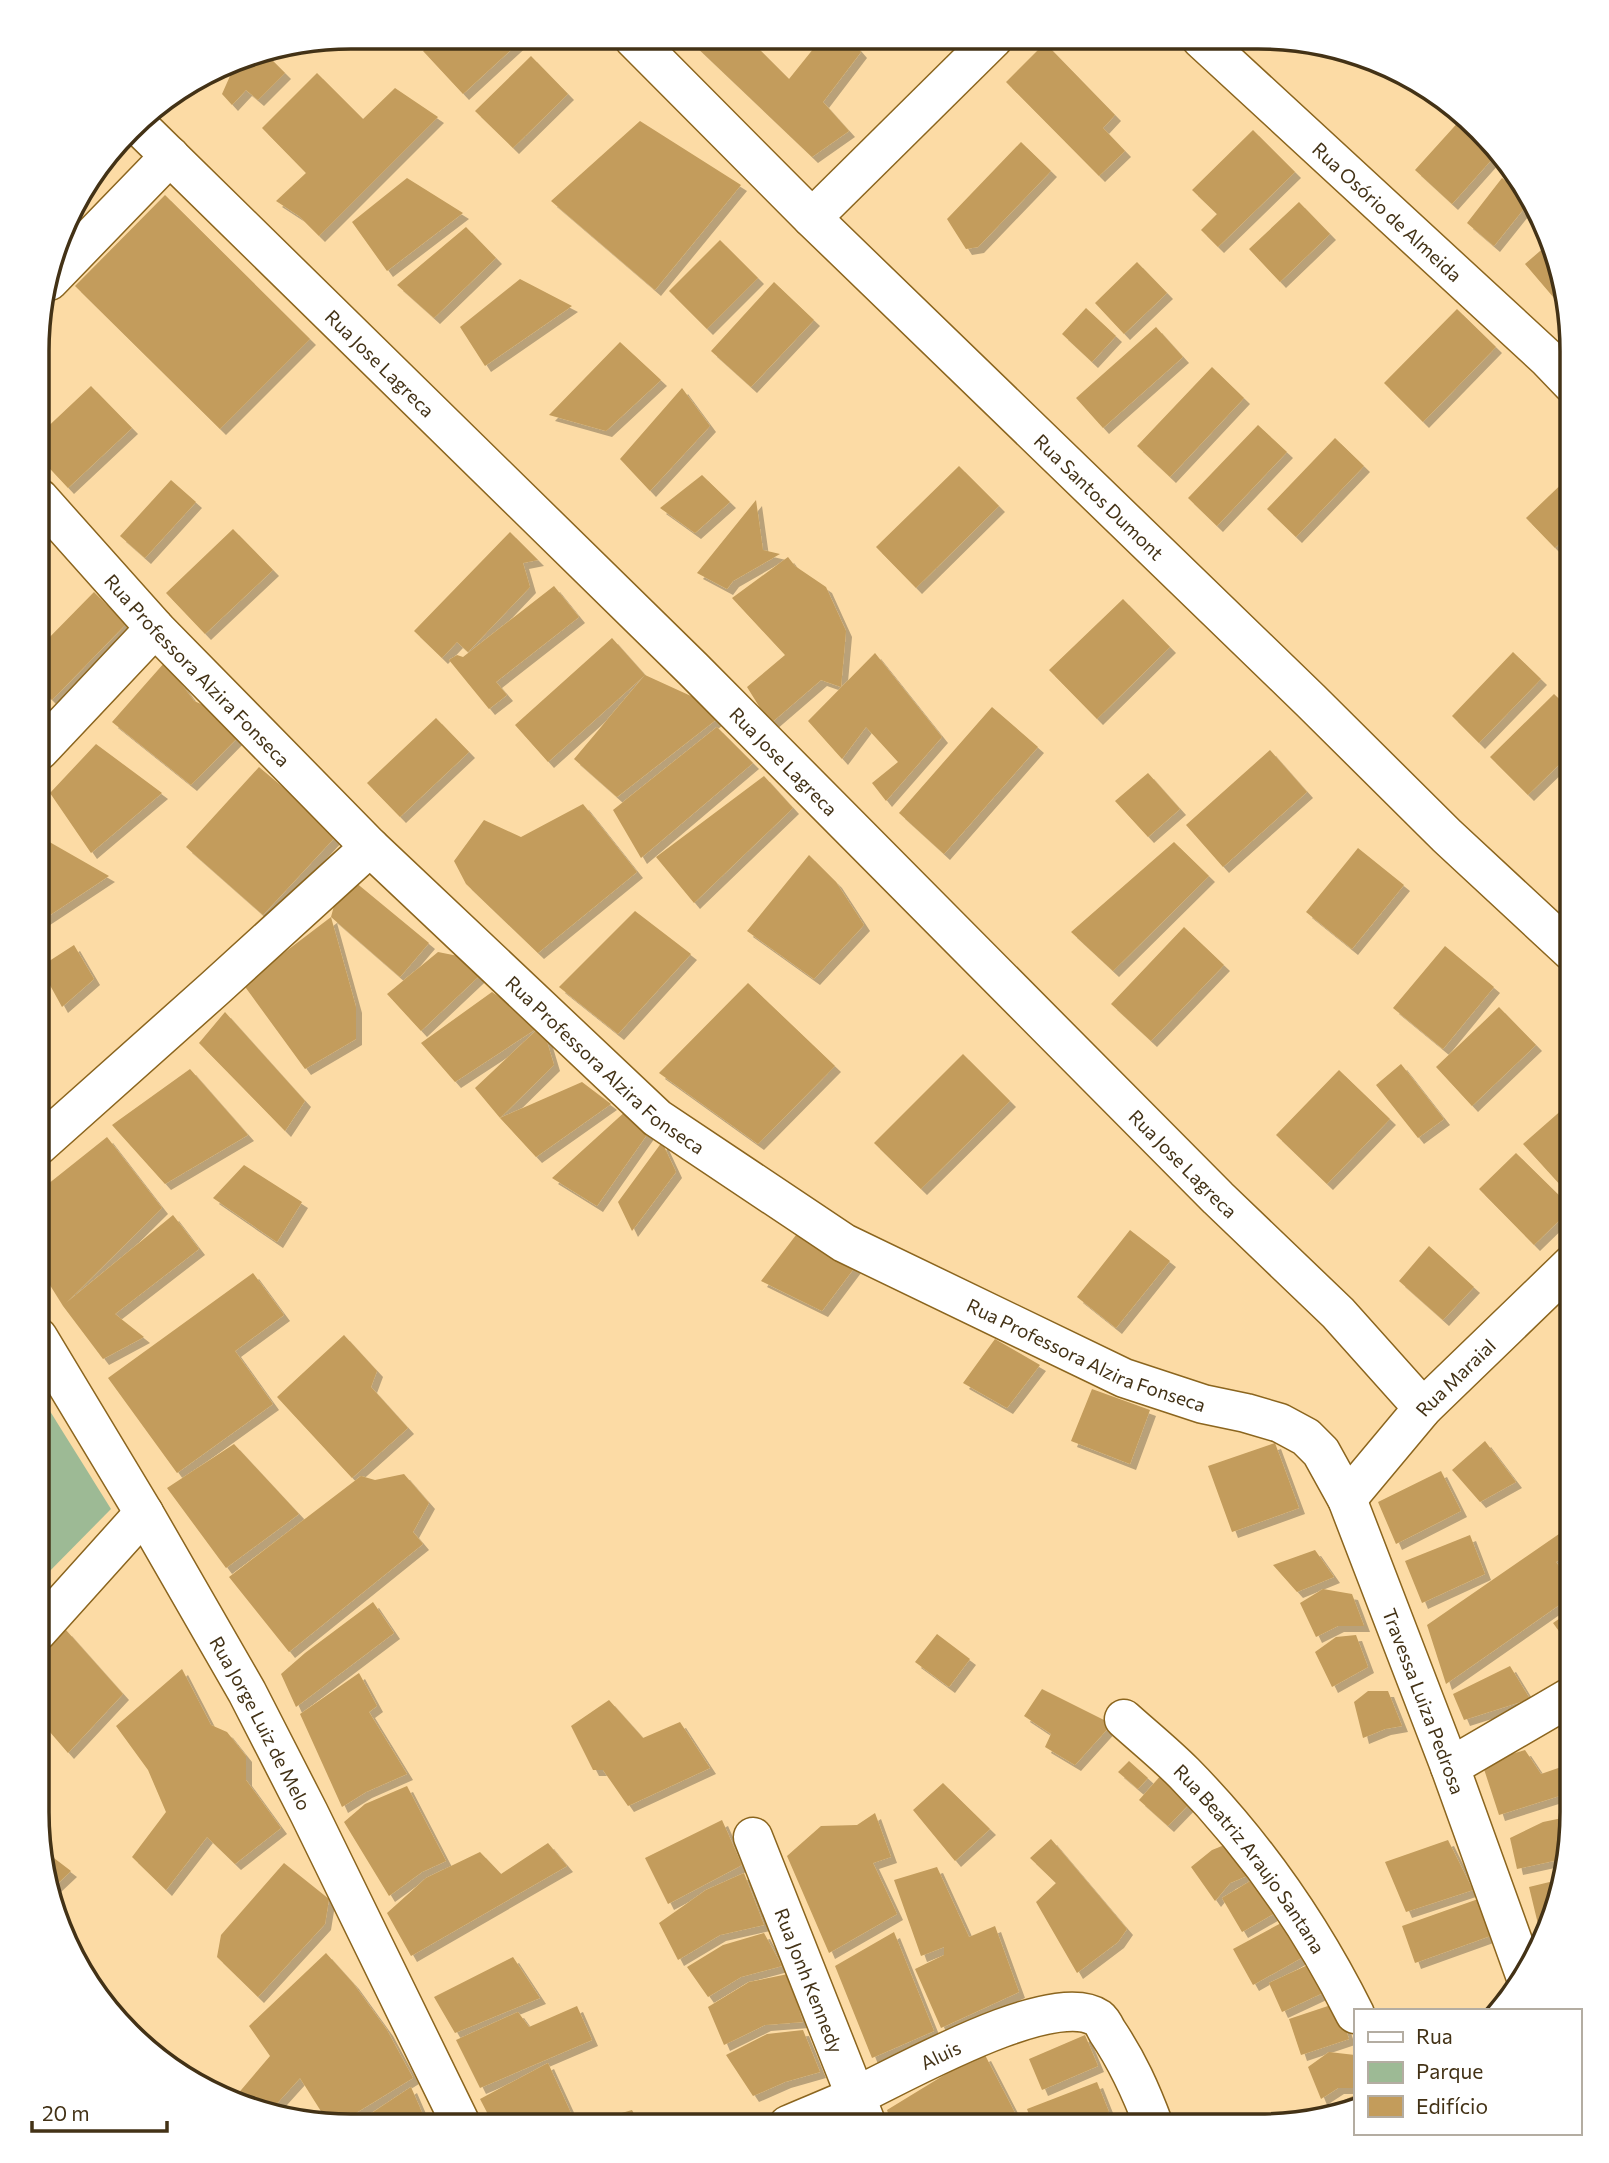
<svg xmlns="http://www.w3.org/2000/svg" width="1609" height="2163" viewBox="0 0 1609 2163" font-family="Commissioner,sans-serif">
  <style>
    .green { fill: #9dba95 }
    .building { fill: #c39c5b; filter: url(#shadow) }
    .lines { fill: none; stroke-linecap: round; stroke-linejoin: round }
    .minor-casing { stroke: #8b651e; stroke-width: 41 }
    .minor { stroke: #fff; stroke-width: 38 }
    .labels { text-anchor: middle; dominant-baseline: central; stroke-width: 5; stroke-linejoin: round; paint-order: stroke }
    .street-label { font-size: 19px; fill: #433216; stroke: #fff }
    .rim { fill: none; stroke: #433216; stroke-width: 3.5 }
  </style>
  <defs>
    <filter id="shadow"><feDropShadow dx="6" dy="6" stdDeviation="0" flood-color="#0004"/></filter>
  </defs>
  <rect width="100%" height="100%" fill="#fcdba5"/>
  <!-- green -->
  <path class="green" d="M38 1392 111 1509 37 1584Z"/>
  <!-- building -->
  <path class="building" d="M438 37H525L463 94 423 51Z
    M687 38H748L789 79 822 38H849L861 52 823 102 849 131 812 157Z
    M1045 43 1115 115 1103 128 1125 151 1099 176 1006 82Z
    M263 51 285 73 258 100 246 90 232 105 222 94 230 76 226 71 234 63 250 54Z
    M531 56 568 94 513 148 475 111Z
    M317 73 363 119 395 88 438 117 319 236 299 216 276 201 306 173 262 128Z
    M1462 118 1494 157 1452 204 1415 170Z
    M640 121 741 185 655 290 551 201Z
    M1253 130 1295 172 1218 247 1201 230 1217 214 1192 190Z
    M1021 142 1051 171 978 247 966 249 947 219Z
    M407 178 463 213 387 271 352 222Z
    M1502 178 1530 201 1494 246 1467 223Z
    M165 195 310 339 220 429 75 286Z
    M1299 202 1330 234 1280 282 1249 249Z
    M466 227 496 258 434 318 397 285Z
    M720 240 758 278 707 329 669 291Z
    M1547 245 1558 291 1554 298 1525 264Z
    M1137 262 1167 293 1124 334 1095 303Z
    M520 279 572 306 485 366 460 327Z
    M774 282 814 320 751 387 711 351Z
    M1086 308 1116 336 1092 362 1062 334Z
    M1457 309 1496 347 1423 422 1384 383Z
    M1156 327 1183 357 1103 428 1076 398Z
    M620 342 661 380 606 431 549 415Z
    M1212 367 1244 398 1170 477 1137 446Z
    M91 386 132 428 68 488 39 457V435Z
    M682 388 710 426 650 491 620 459Z
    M1258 425 1287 452 1217 526 1188 498Z
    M1335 438 1364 466 1296 537 1267 509Z
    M959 466 999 506 916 588 876 547Z
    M1572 474V532L1555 548 1526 518Z
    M702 475 730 502 695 533 660 508Z
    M171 480 196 502 145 558 120 536Z
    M756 500 763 550 780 554 733 581 727 589 697 573Z
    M233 529 273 570 205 634 166 593Z
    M510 532 538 560 523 563 530 587 468 652 457 642 442 658 414 631Z
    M1572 548V565L1563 555Z
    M788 557 795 566 826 587 846 631 841 687 821 680 770 724 747 687 785 655 732 598Z
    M554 586 579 617 496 682 507 695 489 709 449 660 457 655 463 657Z
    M94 592 126 624 52 700 39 687V648Z
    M1123 599 1170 647 1097 719 1049 670Z
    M612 638 645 675 548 762 515 725Z
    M1513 652 1541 679 1479 743 1452 716Z
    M875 653 942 737 886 801 872 783 898 762 866 727 842 759 808 721Z
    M165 662 194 701 250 725 191 785 112 722Z
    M645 675 726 712 617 797 574 759Z
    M1554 694 1572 711V752L1528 795 1490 757Z
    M992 707 1038 747 944 854 899 813Z
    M436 718 469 752 400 817 367 783Z
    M717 727 753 763 641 858 613 810Z
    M96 744 162 793 91 853 50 793Z
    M1270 750 1307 792 1223 867 1186 825Z
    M259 767 338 834 263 915 186 847Z
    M1148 773 1180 809 1148 837 1115 801Z
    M764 776 793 808 694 903 656 857Z
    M583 804 637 872 538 953 466 884 454 861 484 820 521 837Z
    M39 836 109 876 38 923V904Z
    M1174 842 1209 876 1113 971 1071 932Z
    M1358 848 1404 885 1352 949 1306 912Z
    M809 855 836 882 864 925 814 979 747 931Z
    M343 872 429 943 400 977 331 917Z
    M635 911 691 954 618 1034 559 987Z
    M331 917 356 1007V1039L305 1069 243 984Z
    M1184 927 1224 965 1151 1041 1111 1004Z
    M74 945 94 979 62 1007 40 967Z
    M1445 946 1494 987 1443 1049 1393 1008Z
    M438 952 493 963 421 1031 387 994Z
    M748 983 835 1066 758 1144 659 1073Z
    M492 992 542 1025 455 1082 421 1043Z
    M1499 1007 1536 1045 1472 1106 1436 1067Z
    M225 1012 305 1101 285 1131 199 1043Z
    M542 1025 554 1065 500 1118 475 1088Z
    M963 1054 1010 1101 921 1189 874 1143Z
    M1401 1064 1444 1119 1418 1138 1376 1085Z
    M190 1069 248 1135 165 1184 112 1125Z
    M1339 1070 1390 1119 1327 1184 1276 1135Z
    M582 1082 611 1104 536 1157 500 1118Z
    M638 1100 651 1129 597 1206 552 1178Z
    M1572 1101V1198L1523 1144Z
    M107 1137 162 1208 66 1303 173 1215 199 1249 115 1314 144 1337 103 1359 63 1306 38 1266V1192Z
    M662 1142 676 1172 632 1231 618 1202Z
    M1516 1153 1572 1208 1534 1245 1479 1189Z
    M244 1165 302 1202 277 1242 213 1198Z
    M1130 1230 1170 1261 1116 1328 1077 1297Z
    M796 1235 855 1267 822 1311 761 1281Z
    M1429 1246 1474 1287 1443 1320 1399 1281Z
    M253 1273 284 1315 235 1351 273 1404 177 1473 108 1378Z
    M344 1335 377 1371 371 1387 408 1428 352 1478 277 1397Z
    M995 1339 1040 1365 1007 1408 963 1383Z
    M1092 1389 1150 1410 1130 1464 1071 1441Z
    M1485 1441 1516 1482 1480 1502 1452 1470Z
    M1275 1443 1299 1508 1232 1532 1208 1466Z
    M234 1444 299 1514 226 1568 167 1488Z
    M1441 1471 1461 1511 1396 1544 1378 1502Z
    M404 1474 429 1503 413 1532 423 1544 289 1652 229 1577 361 1476 375 1480Z
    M1572 1525V1551L1556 1562 1572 1584V1596L1446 1684 1427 1625Z
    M1470 1535 1485 1574 1422 1603 1405 1561Z
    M1315 1550 1334 1577 1297 1592 1273 1565Z
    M1323 1589 1352 1594 1364 1626H1338L1316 1637 1300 1603Z
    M373 1602 394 1633 296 1707 281 1674 305 1653Z
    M1572 1610V1649L1553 1623Z
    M66 1630 123 1694 68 1753 37 1717V1658Z
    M937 1634 970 1659 949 1687 915 1662Z
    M1356 1635 1368 1667 1332 1687 1315 1652 1336 1637Z
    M1510 1666 1530 1699 1464 1720 1453 1694Z
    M182 1669 211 1725 227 1732 246 1756V1780L281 1828 235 1864 207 1837 166 1890 132 1857 166 1812 148 1770 116 1726Z
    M359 1673 377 1706 369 1712 407 1774 366 1792 342 1807 300 1714Z
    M1042 1689 1112 1724 1075 1765 1045 1747 1051 1734 1024 1716Z
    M1368 1691H1388L1402 1726 1385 1729 1363 1738 1354 1702Z
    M609 1700 643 1738 680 1722 710 1768 628 1806 603 1770H593L571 1726Z
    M1525 1750 1541 1774 1567 1765 1572 1779V1792L1499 1815 1482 1763Z
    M1129 1761 1148 1778 1138 1789 1118 1772Z
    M37 1768 40 1771 41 1787 37 1792Z
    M1163 1773 1194 1799 1168 1826 1139 1800Z
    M943 1783 990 1829 955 1861 913 1810Z
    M407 1786 446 1861 422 1872 389 1896 344 1822 365 1804Z
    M875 1813 891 1857 873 1863 897 1914 829 1953 787 1856 821 1826 857 1825Z
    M1572 1816V1833L1567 1858 1517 1869 1510 1838 1543 1822Z
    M722 1820 742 1865 668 1904 645 1858Z
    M1051 1839 1127 1929 1118 1942 1077 1973 1036 1902 1056 1883 1030 1858Z
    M1448 1840 1473 1890 1406 1912 1385 1862Z
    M548 1843 567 1866 411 1956 387 1913 426 1878 480 1852 501 1874Z
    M1227 1844 1247 1876 1230 1883 1215 1901 1191 1867 1212 1850Z
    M46 1852 71 1871 54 1887Z
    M284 1863 329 1899 325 1924 258 1997 217 1957 221 1935Z
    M937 1867 969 1937 995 1926 1019 1992 941 2028 915 1969 944 1955V1947L921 1956 894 1880Z
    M744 1873 764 1925 720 1935 678 1960 659 1923 706 1890Z
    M1257 1877 1277 1912 1242 1932 1222 1898Z
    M1562 1879 1555 1913 1552 1921 1538 1924 1529 1887Z
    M1481 1898 1493 1935 1415 1963 1402 1926Z
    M1283 1922 1303 1957 1253 1985 1233 1949Z
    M894 1932 934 2031 872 2058 835 1966Z
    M764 1933 782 1966 741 1977 708 1997 687 1967 723 1945Z
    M326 1953 353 1983 387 2030 413 2078 338 2124H329L300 2078 272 2109 236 2096 270 2056 249 2026Z
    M513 1957 540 1998 455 2033 434 1997Z
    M1314 1962 1327 1991 1282 2012 1269 1983Z
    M788 1974 803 2022 765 2025 724 2045 708 2007 749 1982Z
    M1337 2003 1349 2039 1301 2055 1289 2019Z
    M577 2006 592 2040 480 2088 456 2040 518 2012 529 2027Z
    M803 2030 820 2072 785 2082 753 2096 726 2055 767 2034Z
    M1085 2035 1098 2066 1042 2090 1029 2059Z
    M1329 2052 1355 2055V2088H1338L1321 2099 1308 2067Z
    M985 2055 1015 2113 981 2125H892L887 2110 954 2069Z
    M548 2063 576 2124H493L480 2099Z
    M1097 2082 1109 2112 1074 2126H1033L1027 2109Z
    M411 2087 427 2124H355Z
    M1355 2095V2103L1325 2111V2109Z
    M632 2110 640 2125 584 2124Z"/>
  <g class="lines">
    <defs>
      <g id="minor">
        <path id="s1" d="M633 38 812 218 1310 700 1447 836 1572 952"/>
        <path id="s2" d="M1201 39 1548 359 1572 384"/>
        <path id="s3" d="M137 124 693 669 1218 1198 1338 1313 1423 1408"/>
        <path d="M812 218 993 39"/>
        <path d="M49 281 170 156"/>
        <path id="s4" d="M39 498 155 628 370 847 657 1118 844 1243 1124 1378 1203 1404 1246 1413 1280 1423 1306 1437 1321 1452 1347 1499 1450 1767 1525 1975"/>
        <path d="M39 751 155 628"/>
        <path d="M38 1146 214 989 370 847"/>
        <path id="s5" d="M38 1337 144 1513 247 1692 309 1813 461 2124"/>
        <path id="s6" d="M1347 1499 1423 1408 1572 1264"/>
        <path d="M37 1632 144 1513"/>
        <path id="s7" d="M1124 1719C1144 1737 1165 1754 1184 1773 1253 1843 1311 1926 1355 2014"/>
        <path d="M1450 1767 1572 1696"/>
        <path id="s8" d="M753 1837 867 2125"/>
        <path id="s9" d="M788 2125C811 2115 834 2106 856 2096 903 2074 1053 1988 1098 2018 1102 2021 1105 2027 1107 2031 1128 2062 1141 2091 1154 2126"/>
      </g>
    </defs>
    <!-- minor casing -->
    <use href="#minor" class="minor-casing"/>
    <!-- minor -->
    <use href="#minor" class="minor"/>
  </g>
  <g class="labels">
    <!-- street labels -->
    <g class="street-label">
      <text stroke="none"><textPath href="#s2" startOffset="254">Rua Osório de Almeida</textPath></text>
      <text stroke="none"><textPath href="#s3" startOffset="341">Rua Jose Lagreca</textPath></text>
      <text stroke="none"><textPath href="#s1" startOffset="654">Rua Santos Dumont</textPath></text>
      <text stroke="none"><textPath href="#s4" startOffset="234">Rua Professora Alzira Fonseca</textPath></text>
      <text stroke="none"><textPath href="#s3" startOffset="908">Rua Jose Lagreca</textPath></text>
      <text stroke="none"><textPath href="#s4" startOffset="802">Rua Professora Alzira Fonseca</textPath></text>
      <text stroke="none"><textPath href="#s3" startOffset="1475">Rua Jose Lagreca</textPath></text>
      <text stroke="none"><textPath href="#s4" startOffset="1368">Rua Professora Alzira Fonseca</textPath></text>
      <text stroke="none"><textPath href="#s6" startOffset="163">Rua Maraial</textPath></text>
      <text stroke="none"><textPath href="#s4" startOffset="1895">Travessa Luiza Pedrosa</textPath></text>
      <text stroke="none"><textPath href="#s5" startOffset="446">Rua Jorge Luiz de Melo</textPath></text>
      <text stroke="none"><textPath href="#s7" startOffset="189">Rua Beatriz Araujo Santana</textPath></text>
      <text stroke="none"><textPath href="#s8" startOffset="154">Rua Jonh Kennedy</textPath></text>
      <text stroke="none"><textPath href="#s9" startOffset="168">Aluis</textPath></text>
    </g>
  </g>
  <!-- crop -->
  <path d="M0 0H1609V2163H0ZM351 49H1258A302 302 0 0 1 1560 351V1812A302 302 0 0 1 1258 2114H351A302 302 0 0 1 49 1812V351A302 302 0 0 1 351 49Z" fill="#fff" fill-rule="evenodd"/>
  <path class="rim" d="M351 49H1258A302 302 0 0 1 1560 351V1812A302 302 0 0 1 1258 2114H351A302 302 0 0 1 49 1812V351A302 302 0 0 1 351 49Z"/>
  <!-- legend -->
  <rect x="1354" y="2009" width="228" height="126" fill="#ffffff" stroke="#b4ada2" stroke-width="2"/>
  <rect x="1368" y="2032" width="35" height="10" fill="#ffffff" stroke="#b4ada2" stroke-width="2"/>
  <text x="1416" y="2044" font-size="21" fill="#433216">Rua</text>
  <rect x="1368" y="2062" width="35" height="21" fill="#9dba95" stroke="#b4ada2" stroke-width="2"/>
  <text x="1416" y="2079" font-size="21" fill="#433216">Parque</text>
  <rect x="1368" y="2096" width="35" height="21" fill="#c39c5b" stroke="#b4ada2" stroke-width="2"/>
  <text x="1416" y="2114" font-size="21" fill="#433216">Edifício</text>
  <!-- scale -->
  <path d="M32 2121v10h135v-10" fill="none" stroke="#433216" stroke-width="3.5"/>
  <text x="42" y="2121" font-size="21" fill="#433216" stroke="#ffffff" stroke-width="5" paint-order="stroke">20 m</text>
</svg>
